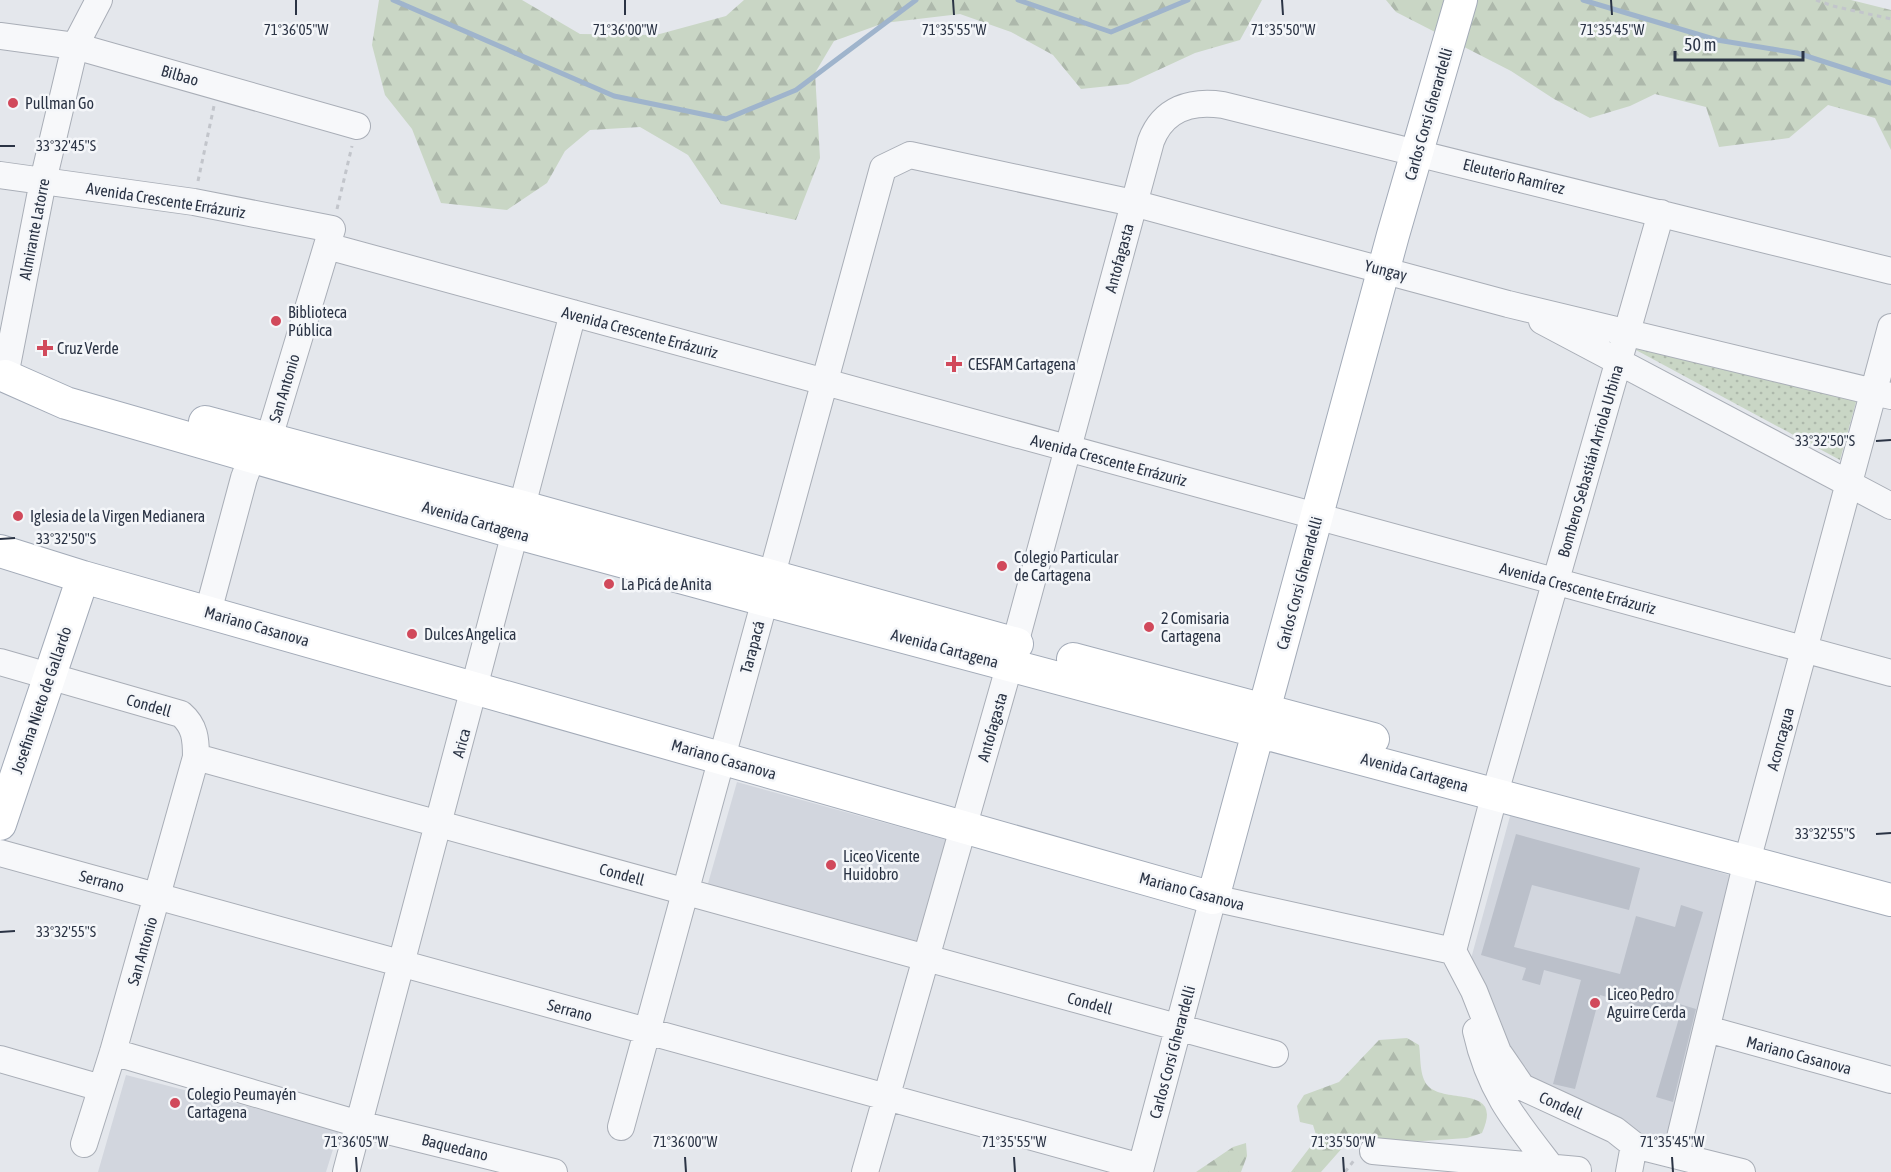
<svg xmlns="http://www.w3.org/2000/svg" width="1891" height="1172" viewBox="0 0 1891 1172" font-family="'Asap Condensed',sans-serif">
  <style>
    .built { fill: #d2d6de }
    .grass { fill: url(#grass-dots) }
    .forest { fill: url(#forest-firs) }
    .lines { fill: none; stroke-linecap: round; stroke-linejoin: round }
    .stream { stroke: #9fb4cc; stroke-width: 5 }
    .building { fill: #bbc0ca }
    .minor-casing { stroke: #a9aeb7; stroke-width: 28 }
    .major-casing { stroke: #a3abb8; stroke-width: 34 }
    .path { stroke: #c2c5cb; stroke-width: 3; stroke-dasharray: 4.5 4.5; stroke-linecap: butt }
    .minor { stroke: #f7f8fa; stroke-width: 26 }
    .major { stroke: #fff; stroke-width: 32 }
    .ticks { fill: none; stroke: #2b3445; stroke-width: 2 }
    .poi-dot { fill: #d1495b; stroke: #f4f6f9; stroke-width: 2 }
    .labels { text-anchor: middle; dominant-baseline: central; stroke-width: 5; stroke-linejoin: round; paint-order: stroke }
    .street-label { font-size: 16px; fill: #2b3445; stroke: #f4f6f9 }
    .poi-label { font-size: 16px; fill: #2b3445; stroke: #f4f6f9; text-anchor: start }
    .ticks-label { font-size: 15px; text-anchor: middle; fill: #2b3445; stroke: #f4f6f9; stroke-width: 5; stroke-linejoin: round; paint-order: stroke }
  </style>
  <defs>
    <pattern id="grass-dots" width="8" height="8" patternUnits="userSpaceOnUse" patternTransform="scale(1.5)"><rect width="8" height="8" fill="#c9d6c5"/><path d="M2 2h.1M6 6h.1" fill="none" stroke="#adb8ab" stroke-width="1.8" stroke-linecap="round"/></pattern>
    <pattern id="forest-firs" width="22" height="20" patternUnits="userSpaceOnUse" patternTransform="scale(1.5)"><rect width="22" height="20" fill="#c9d6c5"/><path d="M5 1l3.5 6h-7zM16 11l3.5 6h-7z" fill="#adb8ab"/></pattern>
  </defs>
  <rect width="100%" height="100%" fill="#e4e7ec"/>
  <!-- built -->
  <path class="built" d="M737 782 954 842 924 948 707 887Z
    M1512 809 1735 877 1672 1145H1641L1628 1124 1524 1080 1469 966Z
    M126 1075 339 1130 326 1172H98Z"/>
  <!-- grass -->
  <path class="grass" d="M1640 341 1858 395 1840 460 1636 350Z"/>
  <!-- forest -->
  <path class="forest" d="M379 0H522L580 34 656 35 726 16 744 0H1262L1240 40 1195 53 1128 84 1081 89 1053 55 1011 32 960 14 884 23 834 41 815 73 820 158 796 220 721 204 688 155 640 127 590 130 565 151 547 183 507 210 441 203 412 129 385 95 372 45Z
    M1386 0H1851L1891 10V150L1875 118 1828 105 1789 138 1719 147 1706 107 1655 94 1630 106 1590 118 1554 99 1511 71 1396 12Z
    M1407 1038 1419 1045C1421 1057 1419 1076 1428 1086 1447 1105 1504 1084 1482 1133L1467 1138 1423 1141 1355 1140 1344 1146 1321 1172H1291L1317 1138 1313 1125 1300 1122 1297 1106 1304 1095 1339 1082 1379 1040Z
    M1246 1143 1247 1156 1241 1172H1196L1233 1147Z"/>
  <g class="lines">
    <!-- stream -->
    <path class="stream" d="M393 0 614 96 726 119 796 90 916 0
      M1018 0 1111 32 1188 0
      M1583 0 1717 40 1797 53 1891 83"/>
  </g>
  <!-- building -->
  <path class="building" d="M1516 834 1640 868 1629 910 1532 885 1514 947 1620 974 1636 916 1675 927 1681 905 1703 912 1676 1003 1696 1009 1673 1102 1656 1097 1679 1018 1600 995 1575 1089 1553 1084 1581 980 1544 970 1540 985 1522 980 1526 968 1481 955Z"/>
  <g class="lines">
    <defs>
      <path id="minor" d="M0 36 75 46 357 126
        M0 175 194 202 332 229 272 428 252 457 244 478 208 612
        M327 246 1891 673
        M1542 321 1891 506
        M5 376 43 181 75 46 99 0
        M0 662 181 714C195 726 196 739 196 757L113 1052 84 1144
        M196 757 1275 1054
        M0 853 1141 1167 1213 898 1453 951
        M1453 951 1495 793 1661 213
        M1453 951 1474 991 1498 1052 1522 1087 1615 1130 1634 1145 1742 1172
        M1707 1029 1891 1080
        M1476 1031C1489 1090 1515 1121 1551 1167
        M113 1052 359 1124 554 1172
        M0 1059 101 1088
        M621 1127 883 168 910 155 1133 203 1508 304 1891 396
        M1373 1151 1578 1170
        M1676 1154 1747 861 1891 327
        M346 1172 573 313
        M865 1172 1005 681 1151 141C1163 109 1191 100 1223 105L1891 271
        M1629 1172 1634 1145"/>
      <path id="major" d="M5 376 66 403 517 533 765 600 1891 900
        M205 422 523 507 1017 644
        M0 551 83 577 1213 898 1393 235 1461 0
        M1073 659 1373 739
        M0 824 83 577"/>
    </defs>
    <!-- minor casing -->
    <use href="#minor" class="minor-casing"/>
    <!-- major casing -->
    <use href="#major" class="major-casing"/>
    <!-- path -->
    <path class="path" d="M1816 0 1833 6 1891 19
      M198 181 214 106
      M337 209 352 146
      M1345 1172 1355 1159"/>
    <!-- minor -->
    <use href="#minor" class="minor"/>
    <!-- major -->
    <use href="#major" class="major"/>
  </g>
  <!-- ticks -->
  <path class="ticks" d="M296 0V15M625 0V15M953 0 954 15M1282 0 1283 15M1611 0 1612 15M0 146H15M1876 441 1891 440M0 539 15 538M1876 834 1891 833M0 932 15 931M356 1157 357 1172M685 1157 686 1172M1014 1157 1015 1172M1343 1157 1344 1172M1672 1157 1673 1172"/>
  <!-- markers -->
  <g class="poi-dot">
    <circle cx="13" cy="103" r="6"/>
    <circle cx="276" cy="321" r="6"/>
    <path d="M42 339h6v6h6v6h-6v6h-6v-6h-6v-6h6z"/>
    <path d="M951 355h6v6h6v6h-6v6h-6v-6h-6v-6h6z"/>
    <circle cx="18" cy="516" r="6"/>
    <circle cx="1002" cy="566" r="6"/>
    <circle cx="609" cy="584" r="6"/>
    <circle cx="1149" cy="627" r="6"/>
    <circle cx="412" cy="634" r="6"/>
    <circle cx="831" cy="865" r="6"/>
    <circle cx="1595" cy="1003" r="6"/>
    <circle cx="175" cy="1103" r="6"/>
  </g>
  <g class="labels">
    <!-- street labels -->
    <g class="street-label">
      <text transform="translate(180 75) rotate(16)">Bilbao</text>
      <text transform="translate(1428 114) rotate(-74)">Carlos Corsi Gherardelli</text>
      <text transform="translate(1514 176) rotate(14)">Eleuterio Ramírez</text>
      <text transform="translate(166 200) rotate(9)">Avenida Crescente Errázuriz</text>
      <text transform="translate(34 229) rotate(-79)">Almirante Latorre</text>
      <text transform="translate(1119 258) rotate(-75)">Antofagasta</text>
      <text transform="translate(1386 270) rotate(14)">Yungay</text>
      <text transform="translate(640 332) rotate(15)">Avenida Crescente Errázuriz</text>
      <text transform="translate(284 388) rotate(-73)">San Antonio</text>
      <text transform="translate(1109 460) rotate(15)">Avenida Crescente Errázuriz</text>
      <text transform="translate(1590 461) rotate(-74)">Bombero Sebastián Arriola Urbina</text>
      <text transform="translate(476 521) rotate(16)">Avenida Cartagena</text>
      <text transform="translate(1299 583) rotate(-75)">Carlos Corsi Gherardelli</text>
      <text transform="translate(1578 588) rotate(15)">Avenida Crescente Errázuriz</text>
      <text transform="translate(257 626) rotate(16)">Mariano Casanova</text>
      <text transform="translate(752 647) rotate(-75)">Tarapacá</text>
      <text transform="translate(945 648) rotate(15)">Avenida Cartagena</text>
      <text transform="translate(41 700) rotate(-71)">Josefina Nieto de Gallardo</text>
      <text transform="translate(149 705) rotate(16)">Condell</text>
      <text transform="translate(992 727) rotate(-74)">Antofagasta</text>
      <text transform="translate(1780 739) rotate(-75)">Aconcagua</text>
      <text transform="translate(461 743) rotate(-75)">Arica</text>
      <text transform="translate(724 759) rotate(16)">Mariano Casanova</text>
      <text transform="translate(1415 772) rotate(15)">Avenida Cartagena</text>
      <text transform="translate(622 874) rotate(15)">Condell</text>
      <text transform="translate(102 881) rotate(15)">Serrano</text>
      <text transform="translate(1192 891) rotate(15)">Mariano Casanova</text>
      <text transform="translate(142 951) rotate(-74)">San Antonio</text>
      <text transform="translate(1090 1003) rotate(15)">Condell</text>
      <text transform="translate(570 1010) rotate(15)">Serrano</text>
      <text transform="translate(1172 1052) rotate(-75)">Carlos Corsi Gherardelli</text>
      <text transform="translate(1799 1055) rotate(15)">Mariano Casanova</text>
      <text transform="translate(1561 1105) rotate(24)">Condell</text>
      <text transform="translate(455 1147) rotate(14)">Baquedano</text>
    </g>
    <!-- poi labels -->
    <g class="poi-label">
      <text x="25" y="103">Pullman Go</text>
      <text x="288" y="312">Biblioteca<tspan x="288" dy="18">Pública</tspan></text>
      <text x="57" y="348">Cruz Verde</text>
      <text x="968" y="364">CESFAM Cartagena</text>
      <text x="30" y="516">Iglesia de la Virgen Medianera</text>
      <text x="1014" y="557">Colegio Particular<tspan x="1014" dy="18">de Cartagena</tspan></text>
      <text x="621" y="584">La Picá de Anita</text>
      <text x="1161" y="618">2 Comisaria<tspan x="1161" dy="18">Cartagena</tspan></text>
      <text x="424" y="634">Dulces Angelica</text>
      <text x="843" y="856">Liceo Vicente<tspan x="843" dy="18">Huidobro</tspan></text>
      <text x="1607" y="994">Liceo Pedro<tspan x="1607" dy="18">Aguirre Cerda</tspan></text>
      <text x="187" y="1094">Colegio Peumayén<tspan x="187" dy="18">Cartagena</tspan></text>
    </g>
  </g>
  <g class="ticks-label">
    <text x="296" y="35">71°36'05"W</text>
    <text x="625" y="35">71°36'00"W</text>
    <text x="954" y="35">71°35'55"W</text>
    <text x="1283" y="35">71°35'50"W</text>
    <text x="1612" y="35">71°35'45"W</text>
    <text x="66" y="151">33°32'45"S</text>
    <text x="1825" y="446">33°32'50"S</text>
    <text x="66" y="544">33°32'50"S</text>
    <text x="1825" y="839">33°32'55"S</text>
    <text x="66" y="937">33°32'55"S</text>
    <text x="356" y="1147">71°36'05"W</text>
    <text x="685" y="1147">71°36'00"W</text>
    <text x="1014" y="1147">71°35'55"W</text>
    <text x="1343" y="1147">71°35'50"W</text>
    <text x="1672" y="1147">71°35'45"W</text>
  </g>
  <!-- scale -->
  <path d="M1675 51v9h128v-9" fill="none" stroke="#2b3445" stroke-width="3"/>
  <text x="1684" y="51" font-size="18" fill="#2b3445" stroke="#f4f6f9" stroke-width="4.5" paint-order="stroke">50 m</text>
</svg>
